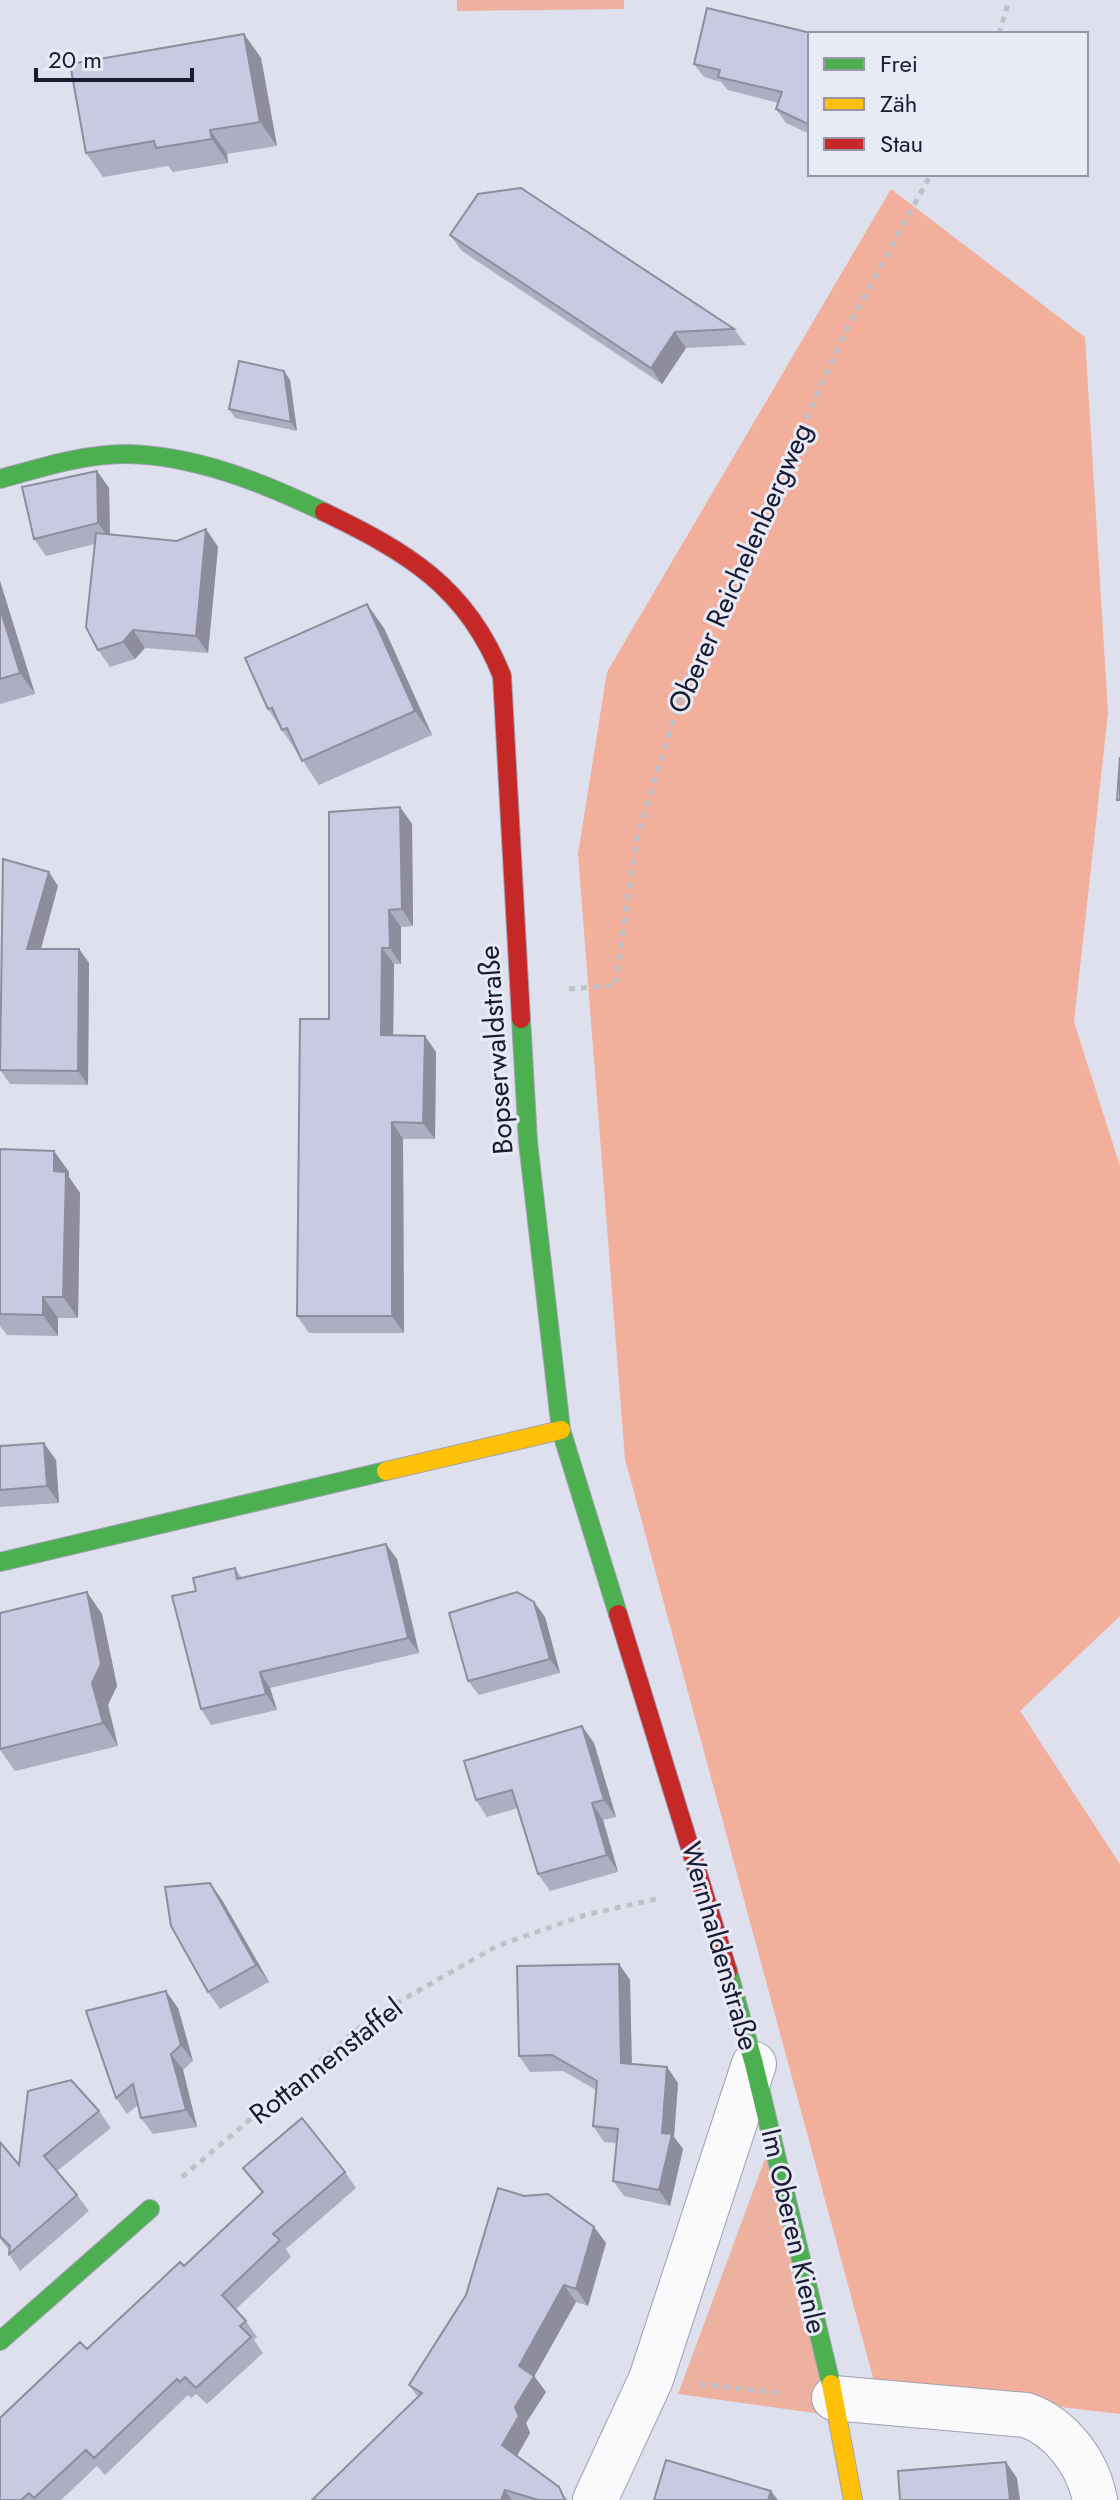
<svg xmlns="http://www.w3.org/2000/svg" width="1120" height="2500" viewBox="0 0 1120 2500" font-family="Jost,sans-serif">
  <style>
    .green { fill: #edb1a0 }
    .forest { fill: #f1af9c }
    .lines { fill: none; stroke-linecap: round; stroke-linejoin: round }
    .street-casing { stroke: #a0a1b2; stroke-width: 46 }
    .fast-casing { stroke: #a0a1b2; stroke-width: 20 }
    .slow-casing { stroke: #a0a1b2; stroke-width: 20 }
    .jam-casing { stroke: #a0a1b2; stroke-width: 20 }
    .path { stroke: #c0c1c8; stroke-width: 5; stroke-dasharray: 6 6; stroke-linecap: butt }
    .street { stroke: #fafafc; stroke-width: 44 }
    .fast { stroke: #4caf50; stroke-width: 18 }
    .slow { stroke: #ffc107; stroke-width: 18 }
    .jam { stroke: #c62828; stroke-width: 18 }
    .wall { fill: #adaec2 }
    .shaded-wall { fill: #8d8d9e }
    .building { fill: #c9cae1; stroke: #8d8d9e; stroke-width: 2 }
    .labels { text-anchor: middle; dominant-baseline: central; stroke-width: 6; stroke-linejoin: round; paint-order: stroke }
    .street-label { font-size: 28px; fill: #1a1a31; stroke: #e8eaf6 }
  </style>
  <rect width="100%" height="100%" fill="#dfe0ee"/>
  <!-- green -->
  <path class="green" d="M457 0H624V9L457 11Z
    M768 2151 843 2417 678 2394Z"/>
  <!-- forest -->
  <path class="forest" d="M891 189 1085 337 1108 713 1074 1022 1120 1166V1616L1020 1711 1120 1864V2414L875 2385 625 1459 578 854 607 672Z"/>
  <g class="lines">
    <defs>
      <path id="street" d="M834 2398 1026 2415C1061 2427 1088 2463 1095 2500
        M595 2500 651 2379 754 2064"/>
      <path id="fast" d="M0 479C40 468 83 454 126 454 194 455 264 483 324 512
        M521 1019 528 1142 561 1430 618 1614
        M0 1562 386 1471
        M728 1971 754 2064 831 2384
        M0 2341 150 2209"/>
      <path id="slow" d="M386 1471 561 1430
        M831 2384 853 2500"/>
      <path id="jam" d="M324 512C407 552 467 587 502 676L521 1019
        M618 1614 728 1971"/>
    </defs>
    <!-- street casing -->
    <use href="#street" class="street-casing"/>
    <!-- fast casing -->
    <use href="#fast" class="fast-casing"/>
    <!-- slow casing -->
    <use href="#slow" class="slow-casing"/>
    <!-- jam casing -->
    <use href="#jam" class="jam-casing"/>
    <!-- path -->
    <path class="path" d="M999 34 1009 0
      M569 989 615 985 637 837 684 685 849 324 931 174
      M182 2177 372 2017 497 1946 585 1915 656 1899
      M700 2384 781 2393"/>
    <!-- street -->
    <use href="#street" class="street"/>
    <!-- fast -->
    <use href="#fast" class="fast"/>
    <!-- slow -->
    <use href="#slow" class="slow"/>
    <!-- jam -->
    <use href="#jam" class="jam"/>
  </g>
  <!-- wall -->
  <path class="wall" d="M244 34 261 58 277 146 227 154 228 163 173 172 168 166 103 177 86 153Z
    M810 34V134L786 123 776 109 778 103 728 90 721 82 704 77 694 64Z
    M450 235 734 329 746 345 686 348 662 384 462 251Z
    M284 371 290 380 297 431 235 418 229 409Z
    M97 471 109 488 110 535 177 541 206 529 218 547 208 653 145 648 135 659 110 667 98 650 95 544 46 556 34 539Z
    M0 581 35 694 0 704Z
    M384 628 432 735 319 785 268 709Z
    M400 807 412 824 413 926 401 927V964H394L393 1035 436 1052 435 1139H403L404 1333H309L297 1316 329 1019Z
    M58 886 41 949H79L89 963 88 1085 10 1084 0 1070Z
    M0 1149 54 1151 69 1172V1177L80 1193 78 1318H58V1336L7 1335 0 1326Z
    M0 1446 56 1460 59 1503 0 1507Z
    M397 1559 419 1653 270 1688 277 1710 211 1725 201 1709 196 1591 235 1568 242 1578Z
    M534 1602 545 1617 560 1673 479 1695 468 1681Z
    M0 1613 102 1614 117 1686 108 1705 118 1746 15 1771 0 1750Z
    M582 1726 594 1743 616 1817 603 1820 618 1872 550 1891 538 1874 518 1808 487 1817 476 1800Z
    M210 1883 222 1900 269 1982 220 2009 208 1992Z
    M619 1964 630 1980 632 2064 678 2083 674 2137 683 2149 670 2206 624 2196 613 2181 617 2143 604 2142 593 2126 596 2090 563 2071 530 2072 519 2056Z
    M178 2008 193 2061 183 2070 197 2127 153 2134 141 2118 138 2105 127 2114 116 2098Z
    M99 2111 111 2128 57 2171 77 2195 89 2211 20 2271 9 2254V2250L0 2239V2142L19 2165Z
    M243 2168 345 2172 356 2188 286 2249 291 2257 235 2310 246 2321 257 2337 254 2340 263 2353 207 2404 196 2394 191 2398 188 2395 105 2475 97 2466 61 2500H0L87 2349 184 2266 262 2193Z
    M594 2227 606 2243 588 2306 576 2302 534 2376 546 2392 526 2423 530 2433 517 2456 568 2500H312L418 2397 409 2385Z"/>
  <!-- shaded-wall -->
  <path class="shaded-wall" d="M244 34 261 58 277 146 260 122Z
    M210 130 227 154 228 163 212 139Z
    M675 332 686 348 662 384 651 368Z
    M284 371 290 380 297 431 291 422Z
    M97 471 109 488 110 540 98 523Z
    M206 529 218 547 208 653 196 636Z
    M0 581 35 694 20 673 0 608Z
    M367 604 384 628 432 735 415 711Z
    M133 630 145 648 135 659 123 642Z
    M400 807 412 824 413 926 402 909Z
    M49 872 58 886 37 963 27 949Z
    M389 910 401 927V964L390 948Z
    M382 948 394 964 393 1052 381 1035Z
    M79 949 89 963 88 1085 78 1071Z
    M425 1036 436 1052 435 1139 423 1123Z
    M392 1122 403 1139 404 1333 392 1316Z
    M54 1151 69 1172V1177L80 1193 78 1318 63 1297 54 1171Z
    M43 1297 58 1318V1336L43 1315Z
    M44 1443 56 1460 59 1503 47 1486Z
    M386 1544 397 1559 419 1653 408 1638Z
    M87 1592 102 1614 117 1686 108 1705 118 1746 103 1723 92 1683Z
    M534 1602 545 1617 560 1673 550 1659Z
    M260 1672 270 1688 277 1710 266 1694Z
    M582 1726 594 1743 616 1817 604 1800Z
    M592 1803 603 1820 618 1872 607 1855Z
    M210 1883 222 1900 269 1982 256 1965Z
    M619 1964 630 1980 632 2079 621 2063Z
    M166 1991 178 2008 193 2061 181 2045Z
    M171 2054 183 2070 197 2127 186 2110Z
    M667 2067 678 2083 674 2137 683 2149 670 2206 659 2190 662 2133Z
    M594 2227 606 2243 588 2306 576 2289Z
    M564 2285 576 2302 534 2377V2376L546 2392 526 2423 530 2433 514 2461 502 2445 515 2407 519 2366Z
    M1006 2462 1017 2478 1020 2500H1010Z
    M505 2490 512 2500H501Z
    M771 2491 778 2500H768Z"/>
  <!-- building -->
  <path class="building" d="M707 8 815 34H810V125L776 109 782 92 718 77 720 70 694 64Z
    M244 34 260 122 210 130 212 139 156 148 154 141 86 153 70 64Z
    M521 188 734 329 675 332 651 368 450 235 478 194Z
    M239 361 284 371 291 422 229 409Z
    M97 471 98 523 34 539 22 487Z
    M206 529 196 636 133 630 123 642 98 650 86 627 96 533 177 541Z
    M367 604 415 711 302 761 287 728 282 730 272 708 268 709 245 658Z
    M0 608 20 673 0 679Z
    M1120 757V800H1117Z
    M400 807 402 909 389 910 390 948H382L381 1035 425 1036 423 1123 392 1122V1316H297L300 1019H329V812Z
    M3 859 49 872 27 949H79L78 1071 0 1070Z
    M0 1149 54 1151V1171L66 1172 63 1297H43V1315L0 1314Z
    M44 1443 47 1486 0 1490V1446Z
    M386 1544 408 1638 260 1672 266 1694 201 1709 172 1596 196 1591 193 1578 235 1568 237 1579Z
    M87 1592 101 1664 92 1683 103 1723 0 1749V1613Z
    M517 1592 534 1602 550 1659 468 1681 449 1613Z
    M582 1726 604 1800 592 1803 607 1855 538 1874 512 1790 476 1800 464 1761Z
    M210 1883 256 1965 208 1992 171 1926 165 1887Z
    M619 1964 621 2063 667 2067 662 2133 672 2134 659 2190 613 2181 618 2129 593 2126 597 2081 552 2055 519 2056 517 1966Z
    M166 1991 181 2045 171 2054 186 2110 141 2118 133 2084 116 2098 86 2011Z
    M71 2080 99 2111 44 2156 77 2195 9 2254 10 2246 0 2236V2142L19 2165 28 2091Z
    M302 2118 345 2172 273 2234 280 2240 222 2295 246 2321 240 2326 251 2337 196 2388 185 2377 180 2382 177 2379 94 2458 86 2450 34 2498 29 2493 21 2500H0V2418L80 2342 87 2349 180 2262 184 2266 263 2192 243 2168Z
    M498 2188 524 2196 548 2194 594 2227 576 2289 564 2285 519 2366 534 2376 515 2407 519 2416 502 2445 559 2487 565 2500H538L505 2490 501 2500H312L422 2393 409 2385 466 2295Z
    M666 2460 771 2491 768 2500H654Z
    M1006 2462 1010 2500H900L898 2471Z"/>
  <g class="labels">
    <!-- street labels -->
    <g class="street-label">
      <text transform="translate(740 568) rotate(-66)">Oberer Reichelenbergweg</text>
      <text transform="translate(496 1050) rotate(-94)">Bopserwaldstraße</text>
      <text transform="translate(720 1946) rotate(74)">Wernhaldenstraße</text>
      <text transform="translate(326 2061) rotate(-38)">Rottannenstaffel</text>
      <text transform="translate(794 2231) rotate(77)">Im Oberen Kienle</text>
    </g>
  </g>
  <!-- legend -->
  <rect x="808" y="32" width="280" height="144" fill="#e8eaf6" stroke="#9697a7" stroke-width="2"/>
  <rect x="824" y="58" width="40" height="12" fill="#4caf50" stroke="#9697a7" stroke-width="2"/>
  <text x="880" y="72" font-size="24" fill="#1a1a31">Frei</text>
  <rect x="824" y="98" width="40" height="12" fill="#ffc107" stroke="#9697a7" stroke-width="2"/>
  <text x="880" y="112" font-size="24" fill="#1a1a31">Zäh</text>
  <rect x="824" y="138" width="40" height="12" fill="#c62828" stroke="#9697a7" stroke-width="2"/>
  <text x="880" y="152" font-size="24" fill="#1a1a31">Stau</text>
  <!-- scale -->
  <path d="M36 68v12h156v-12" fill="none" stroke="#1a1a31" stroke-width="4"/>
  <text x="48" y="68" font-size="24" fill="#1a1a31" stroke="#e8eaf6" stroke-width="6" paint-order="stroke">20 m</text>
</svg>
